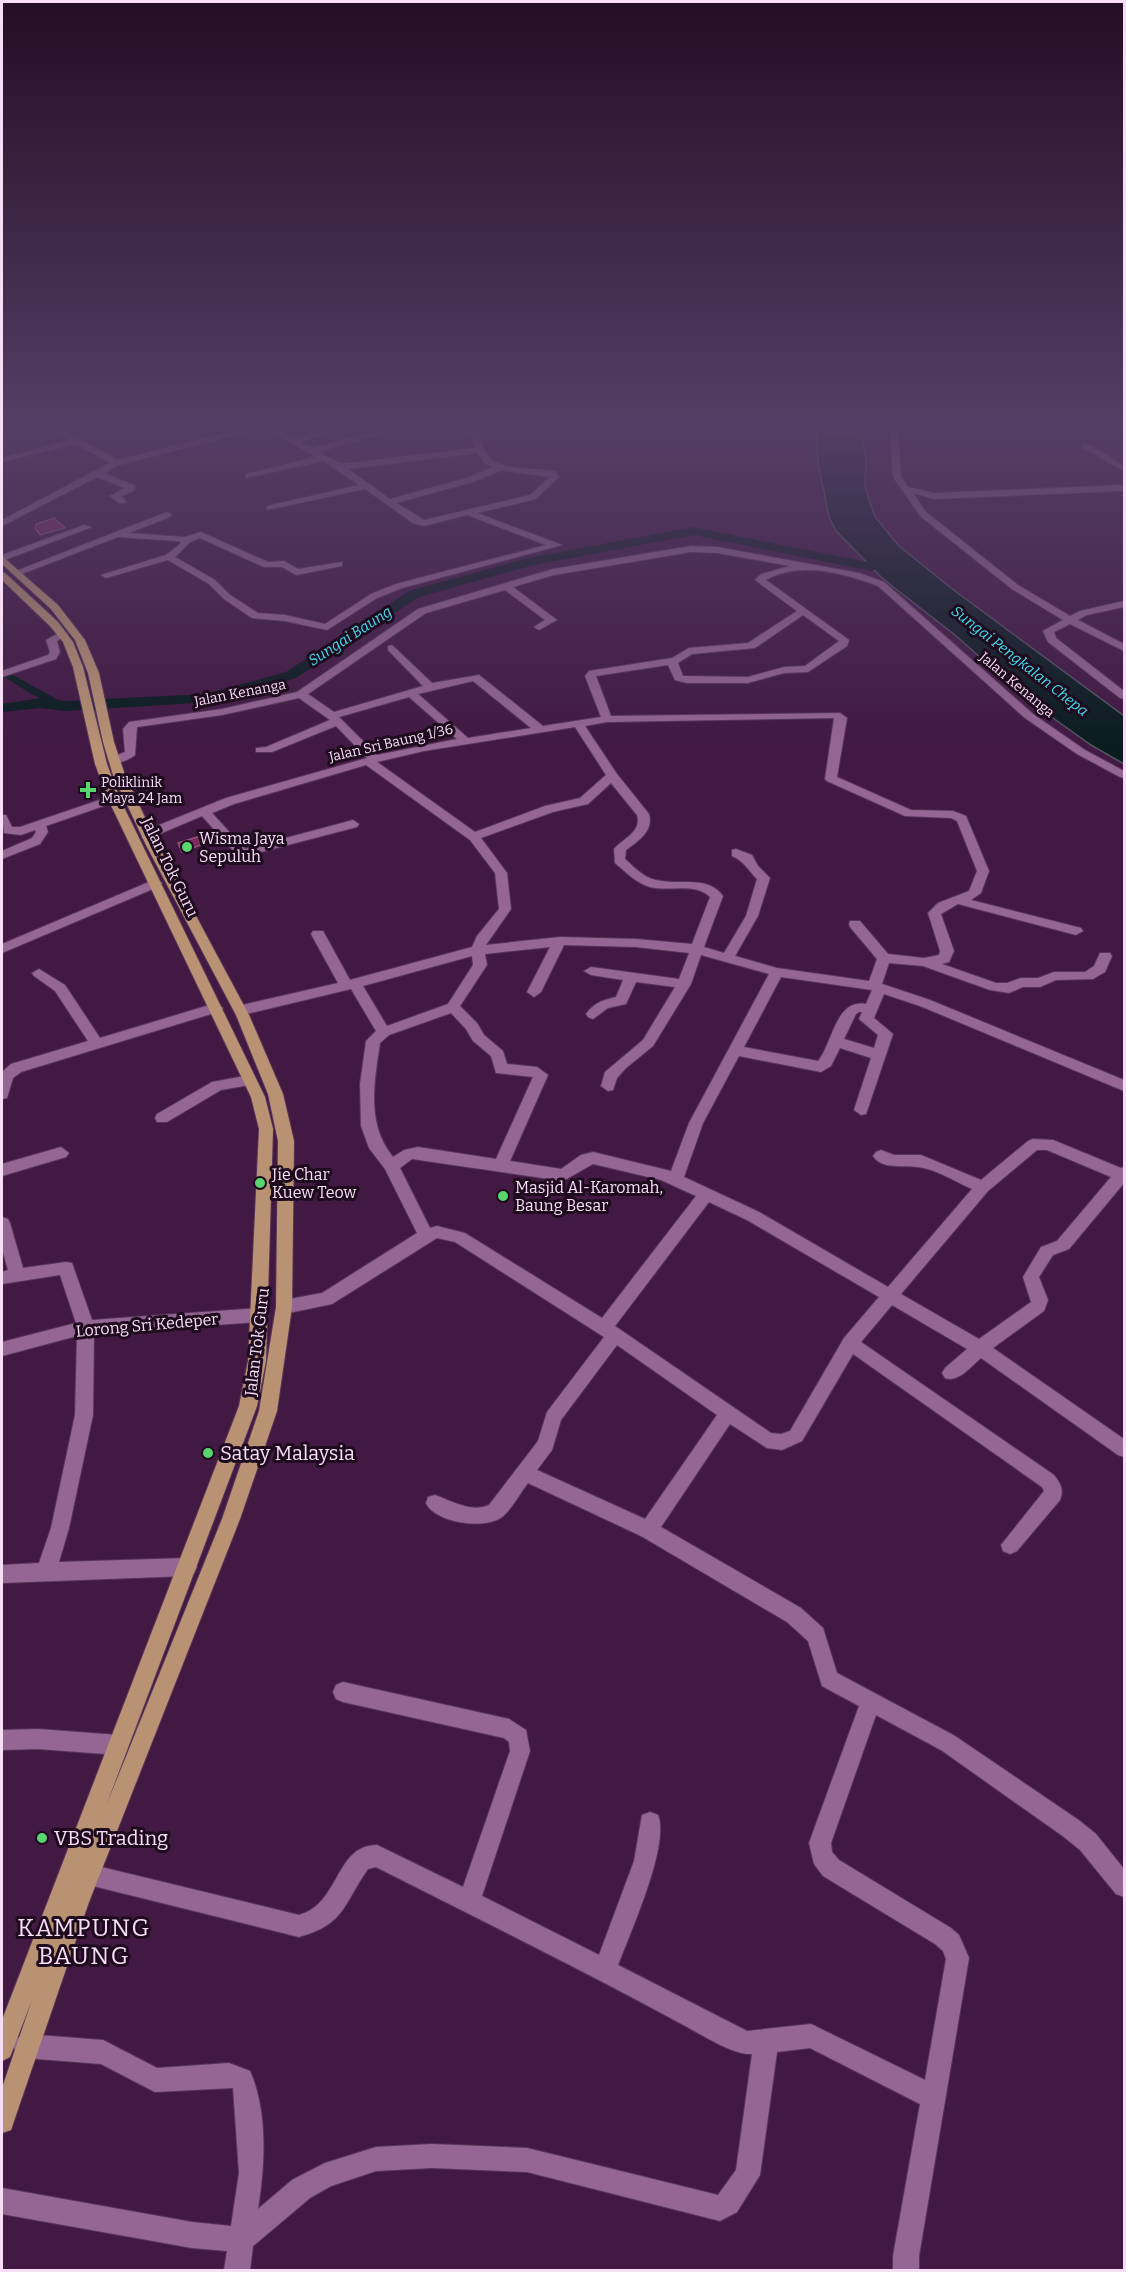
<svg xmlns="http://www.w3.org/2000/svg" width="1126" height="2272" viewBox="0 0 1126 2272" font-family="Bitter,serif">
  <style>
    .water { fill: #091c1f; stroke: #505660; stroke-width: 1.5 }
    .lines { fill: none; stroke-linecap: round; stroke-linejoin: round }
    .canal { fill: #091c1f; fill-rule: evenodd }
    .river { fill: #091c1f; fill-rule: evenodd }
    .building { fill: #7d2a5c; stroke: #905675; stroke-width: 1.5 }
    .minor-casing { stroke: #583659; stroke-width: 2 }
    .major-casing { stroke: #583659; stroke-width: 2 }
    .minor { fill: #946693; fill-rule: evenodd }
    .major { fill: #b99273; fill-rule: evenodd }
    .poi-dot { fill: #59d56f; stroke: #1e0c1e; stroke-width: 2 }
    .labels { text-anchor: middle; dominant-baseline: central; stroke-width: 6; stroke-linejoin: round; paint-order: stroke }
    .far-street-label { font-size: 14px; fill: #f7ddf6; stroke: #1e0c1e }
    .far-poi-label { font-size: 14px; fill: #f7ddf6; stroke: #1e0c1e; text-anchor: start }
    .far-water-label { font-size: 15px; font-style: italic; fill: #42dcef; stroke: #1e0c1e }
    .poi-label { font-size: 16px; fill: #f7ddf6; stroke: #1e0c1e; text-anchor: start }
    .street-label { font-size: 16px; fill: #f7ddf6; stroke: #1e0c1e }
    .near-poi-label { font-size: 20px; fill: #f7ddf6; stroke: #1e0c1e; text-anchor: start }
    .near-quarter-label { font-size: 24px; letter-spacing: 1.5px; fill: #f7ddf6; stroke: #1e0c1e }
  </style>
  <rect width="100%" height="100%" fill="#411942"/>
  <!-- water -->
  <path class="water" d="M816 429H860L866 459 865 487 875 517 898 545 951 588 1124 716V764L1091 745 1032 703 955 635 882 578 836 531 829 517 818 462Z"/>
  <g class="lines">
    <!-- canal -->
    <path class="canal" d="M2 669 69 706C59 713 13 683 2 675Z"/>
    <!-- river -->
    <path class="river" d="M693 527 872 563 879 567 872 571 693 535 530 566 419 597 296 678 212 702 65 711 40 708 2 712V704L40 698 65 701 206 694 286 672 409 591 528 558Z"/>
  </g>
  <!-- building -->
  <path class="building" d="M54 518 65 528 40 535 35 528 36 524Z
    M213 832 219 838 182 852 178 843Z"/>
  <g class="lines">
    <defs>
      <path id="minor" d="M57 429H69L66 431 117 460 243 429H259L119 465 104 473 135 486V490L121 496 126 501 125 503H119L110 496 125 488 97 477 2 526V520L110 463 76 444 2 462V458L70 440 57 433Z
        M267 429H278L294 438 326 429H340L300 442 313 448 382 429H397L319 452 341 464 475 448 469 429H477C482 437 481 445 485 452 496 473 535 467 554 471L559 477 536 499 477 513 562 545 402 588 377 598 327 630 285 621 252 618 224 599 209 584 168 560 106 578 101 575 166 555 180 544 181 542 177 541 118 537 19 575 11 573 167 512 172 515 170 517 129 533 185 537 201 532 268 562 284 561 298 569 342 562V566L296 575 282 567H264L200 538 190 542 175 557 215 580 230 595 258 613 285 615 325 624 371 594 396 584 546 545 467 515 424 526 413 523 365 489 267 510V506L359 485 323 461 246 478V474L316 457ZM477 453 486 464 493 467 467 478 390 499 348 469ZM502 470 550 477 530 495 424 520 396 503 473 482Z
        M890 429H898L901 477 908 487 934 493 1124 485V491L934 499 913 493 926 512 1018 585 1070 616 1080 611 1124 601V607L1087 615 1078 620 1124 644V651L1070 624 1054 632 1056 638 1124 691V699L1120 698 1048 642 1043 631 1063 620 1012 589 920 516 893 477Z
        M1083 444H1089L1124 466V471L1083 448Z
        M84 525 92 527 2 561V555Z
        M691 546 717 547 859 573 884 582 1033 714 1085 750 1124 771V778L1120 777 1077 754 1025 718 878 586C843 573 800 561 766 580L849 640 847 646 808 672 784 673 748 683H687L675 680 668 665 596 676 611 716 840 713 847 718 837 777 911 810 953 811 966 816 989 871 981 893 971 900 1081 928 1083 931 1076 935 958 904 941 914 954 951 949 962 942 964 996 983H1007L1021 978H1038L1054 972H1085L1094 966 1100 953H1110L1112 956 1105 972 1093 979 1056 980 1040 987H1023L1009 993 990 990 923 966 889 963 882 984 930 1000 1124 1080V1091L920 1006 884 994 874 1018 893 1034 866 1114 861 1115 854 1110 871 1058 840 1048 831 1066 821 1072 739 1056 703 1123 684 1177 759 1212 888 1287 972 1189C956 1182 936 1169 918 1167 904 1164 883 1171 873 1156L876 1152 881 1150 894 1155H921L981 1180 1028 1141 1033 1139 1053 1140 1121 1168 1124 1167V1183L1069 1249 1053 1255 1039 1277 1048 1300 1044 1311 993 1348 1124 1439V1457L1118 1455 981 1358C971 1366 959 1383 945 1378L942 1373 945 1368 967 1349 892 1305 861 1342 1054 1475C1061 1484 1064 1490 1060 1500L1017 1551 1010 1554 1003 1551 1001 1545 1044 1491 1042 1487 853 1354 802 1441 782 1450 767 1448 730 1424 661 1527 801 1608 823 1628 837 1673 955 1736 1080 1821 1096 1834 1124 1869V1897L1116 1894 1080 1850 1064 1837 941 1750 876 1715 831 1843 832 1852 839 1860 951 1928 959 1935 969 1958 919 2256V2270H893V2256L920 2104 810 2048 777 2052 760 2175 737 2212 720 2221 527 2172 432 2168 376 2171 331 2186 310 2198 253 2246 250 2270H224L227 2251 192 2248 2 2214V2188L192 2222 231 2226 239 2173 233 2088 155 2092 101 2064 25 2058 17 2054 13 2046 17 2038 25 2034 103 2040 157 2068 229 2063 250 2071C268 2112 265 2165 258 2209L292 2180 325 2163 376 2147 432 2144 527 2148 718 2195 736 2170 752 2054C733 2056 696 2031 678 2022 578 1968 477 1918 376 1867L368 1869C343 1904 346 1924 299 1937L81 1883 78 1875 81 1867 89 1864 299 1915C340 1904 335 1845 377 1845L463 1887 510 1751 509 1742 504 1738 343 1702 336 1699 333 1692 336 1685 343 1682 509 1719 526 1730 530 1751 482 1896 599 1955 634 1861 642 1815 650 1812 658 1815C670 1845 630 1933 618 1965L747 2031 811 2024 925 2080 946 1959 943 1951 935 1944 823 1876 814 1864 809 1843 859 1706 822 1686 808 1641 787 1622 641 1536 528 1483C520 1493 512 1509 502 1517 485 1530 435 1523 426 1503L428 1497 435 1495C452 1501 471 1513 489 1505L538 1441 547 1412 604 1337 455 1242 437 1238 332 1304 284 1314 278 1312 276 1307 278 1302 284 1300 322 1293 417 1233 385 1169 369 1148 361 1126 360 1084 366 1041 376 1031 351 989 242 1015 235 1010 242 1005 338 983 311 934 313 931H323L350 980 472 947 477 936 499 909 495 873 470 840 366 765 234 804 212 813 245 849 353 820 359 824 357 827 242 857 238 856 202 816 150 838H142V832L226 798 367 758 336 726 272 752H256V748L266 747 330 720 299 698 222 715 137 727 135 755C127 761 116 766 108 759L125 752 123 729 129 722 222 709 297 692 418 609 553 569ZM691 552 717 553 790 566 761 574 755 580 797 611 748 643 689 648 672 658 589 671 585 676 601 717 543 726 479 675 432 683 392 645 388 646V650L423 686 334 712 308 694 426 613 505 590 545 620 534 627 539 630 557 620 513 587 554 575ZM803 615 839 641 805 666 784 667 748 677 683 676 678 663 692 654 755 648ZM473 681 531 728 468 738 418 694ZM409 697 457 739 377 755 339 717ZM834 718 825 779 827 781 905 816 951 818 957 821 977 871 969 891 938 903 928 913 940 951 939 955 924 958 888 954 860 921H850L849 924 850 927 877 959 869 981 777 968 735 956 758 916 770 878 758 866 752 855 736 849 732 850V856C744 861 748 870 757 879L746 916 724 953 704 947 723 896C707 874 679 886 656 880 644 878 634 867 625 859L626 850C638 841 654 831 649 814L617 774 585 726 607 722ZM575 727 606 775 580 798 545 806 475 832 377 762 424 751ZM611 783 637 815C642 832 624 838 614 849L615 863C626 872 636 883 650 887 669 892 695 882 710 897L692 944 636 939 560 937 486 945 511 909 507 873 481 838 553 812 588 804ZM564 945 636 947 689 953 679 979 591 967 584 971 591 975 623 980 616 997C603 1000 594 1003 586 1014L588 1017 593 1019 608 1008 626 1004 636 982 675 987 643 1040 605 1072 601 1086 608 1091 613 1090 617 1078 626 1068 653 1046 691 984 701 955 769 974 689 1123 671 1171 593 1152 581 1155 561 1169 510 1161 548 1075 537 1067 507 1064 503 1051 484 1035 477 1023 460 1006 487 965 485 954 550 947 527 992 534 997 541 992ZM472 956 473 965 448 1004 387 1026 363 986ZM781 977 872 990 866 1004C835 999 833 1043 818 1061L744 1047ZM859 1012H862L859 1019 878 1035 874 1048 844 1039 856 1014ZM451 1013 466 1029 473 1041 491 1056 496 1073 533 1077 496 1159 418 1147 404 1150 393 1157C366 1124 374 1083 380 1043L389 1035ZM1037 1150H1047L1111 1177 1057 1241 1041 1247 1023 1277 1031 1302 979 1339 901 1294 988 1191ZM412 1159 563 1181 593 1164 661 1180 696 1196 602 1318 465 1233 437 1226 430 1228 400 1168ZM709 1202 747 1220 879 1297 844 1338 790 1431 781 1434 771 1433 615 1326ZM617 1345 717 1415 645 1519 537 1470 552 1450 561 1420Z
        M63 631 68 634 57 641 60 652 56 659 2 677V671L48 655 50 652 46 640Z
        M114 795 118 797V801L46 826 48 832 40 844 2 859V851L32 838 36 832 35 830 21 835 4 833 2 815H6L12 827H20Z
        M156 879 162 883 160 886 2 953V944Z
        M39 969 65 985 100 1038 216 1003 223 1008 221 1011 21 1072 13 1078 7 1098 2 1099V1072L11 1064 88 1041 55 991 34 976 32 973Z
        M250 1075 257 1080 255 1084 221 1090 167 1122H157L155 1118 157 1114 212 1082Z
        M61 1147 69 1153 66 1157 2 1176V1164Z
        M2 1217 8 1219 10 1223 23 1268 66 1262 72 1263 92 1320 259 1308 265 1310 267 1315 265 1320 259 1322 94 1333 93 1415 69 1528 59 1562 187 1558 194 1561 197 1567 194 1573 187 1576 2 1583V1565L39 1563 51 1528 75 1415 77 1336 2 1356V1342L76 1323 60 1275 2 1284V1272L8 1270 2 1249Z
        M38 1729 118 1735 125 1738 128 1745 125 1752 118 1755 38 1749 2 1750V1730Z"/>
      <path id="major" d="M2 556 58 605 85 640 99 673 114 742 125 775 158 845 249 1015 283 1094 294 1141 292 1307 277 1411 240 1519 89 1902 14 2121 11 2130 2 2133V2088L32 2000 10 2057 2 2061V2020L239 1406 248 1361 259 1129 251 1097 108 799 95 764 73 667 63 642 50 626 2 580V572L5 573 58 622 73 642 83 667 107 764 120 799 265 1097 273 1129 266 1361 257 1406 106 1806 222 1519 259 1411 276 1307 278 1141 268 1094 236 1015 146 845 113 775 103 742 88 673 75 640 51 609 2 564Z"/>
    </defs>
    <!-- minor casing -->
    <use href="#minor" class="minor-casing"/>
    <!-- major casing -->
    <use href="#major" class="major-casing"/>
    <!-- minor -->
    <use href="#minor" class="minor"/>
    <!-- major -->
    <use href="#major" class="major"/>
  </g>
  <!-- sky -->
  <linearGradient id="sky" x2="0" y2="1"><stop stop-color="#240e24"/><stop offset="0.57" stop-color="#543e65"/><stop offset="1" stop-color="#543e65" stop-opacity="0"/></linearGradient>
  <rect width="1126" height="747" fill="url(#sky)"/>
  <!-- markers -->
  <g class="poi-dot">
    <path d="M85 781h6v6h6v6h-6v6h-6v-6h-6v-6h6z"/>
    <circle cx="187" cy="847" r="6"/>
    <circle cx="260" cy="1183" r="6"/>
    <circle cx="503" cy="1196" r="6"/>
    <circle cx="208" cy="1453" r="6"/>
    <circle cx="42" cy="1838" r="6"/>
  </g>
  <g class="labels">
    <!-- far-street labels -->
    <g class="far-street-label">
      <text transform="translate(1017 685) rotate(40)">Jalan Kenanga</text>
      <text transform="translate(240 693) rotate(-11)">Jalan Kenanga</text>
      <text transform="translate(391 743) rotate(-13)">Jalan Sri Baung 1/36</text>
    </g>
    <!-- far-poi labels -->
    <g class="far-poi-label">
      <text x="101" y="782">Poliklinik<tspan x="101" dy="16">Maya 24 Jam</tspan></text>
    </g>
    <!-- far-water labels -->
    <g class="far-water-label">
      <text transform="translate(350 636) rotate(-33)">Sungai Baung</text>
      <text transform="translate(1020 661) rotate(38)">Sungai Pengkalan Chepa</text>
    </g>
    <!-- poi labels -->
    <g class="poi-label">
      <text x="199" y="838">Wisma Jaya<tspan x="199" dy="18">Sepuluh</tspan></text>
      <text x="272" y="1174">Jie Char<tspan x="272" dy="18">Kuew Teow</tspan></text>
      <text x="515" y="1187">Masjid Al-Karomah,<tspan x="515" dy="18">Baung Besar</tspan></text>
    </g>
    <!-- street labels -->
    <g class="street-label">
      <text transform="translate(170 867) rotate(64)">Jalan Tok Guru</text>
      <text transform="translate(147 1325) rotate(-5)">Lorong Sri Kedeper</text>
      <text transform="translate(257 1342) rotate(-83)">Jalan Tok Guru</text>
    </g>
    <!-- near-poi labels -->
    <g class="near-poi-label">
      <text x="220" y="1453">Satay Malaysia</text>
      <text x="54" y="1838">VBS Trading</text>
    </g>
    <!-- near-quarter labels -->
    <g class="near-quarter-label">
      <text x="84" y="1928">KAMPUNG<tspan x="84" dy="28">BAUNG</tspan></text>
    </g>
  </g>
  <!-- border -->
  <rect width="1126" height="2272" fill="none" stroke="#f7ddf6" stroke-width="6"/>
</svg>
